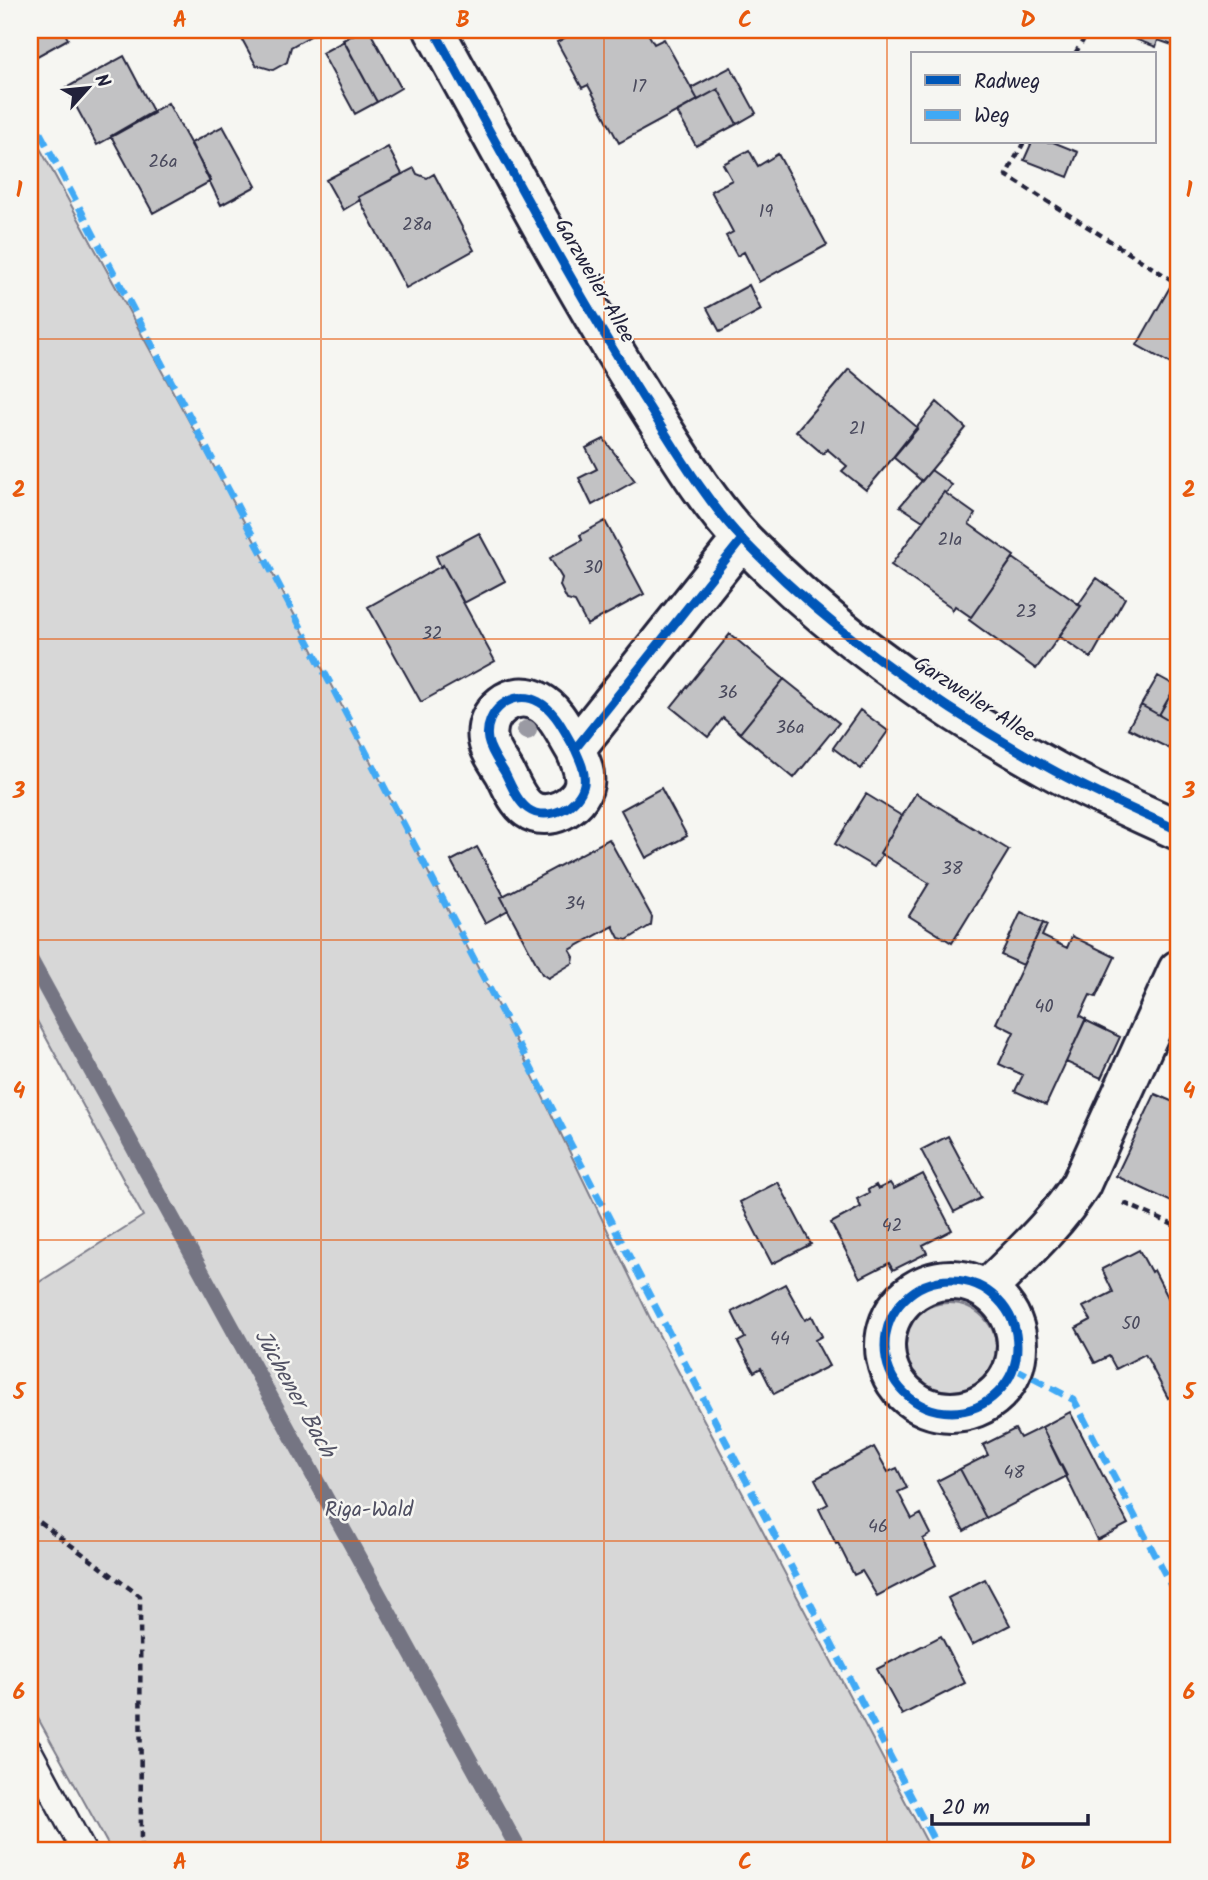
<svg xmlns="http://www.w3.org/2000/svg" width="1208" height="1880" viewBox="0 0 1208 1880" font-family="Kalam,sans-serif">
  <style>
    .green { fill: #d7d7d7; stroke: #7c7c89; stroke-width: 2 }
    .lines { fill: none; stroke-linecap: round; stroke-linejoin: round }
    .stream { stroke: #757583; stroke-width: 16 }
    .building { fill: #c2c2c4; stroke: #22223b; stroke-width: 2 }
    .lane-casing { stroke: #22223b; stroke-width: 28 }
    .street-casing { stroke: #22223b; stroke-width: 44 }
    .path { stroke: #22223b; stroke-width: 4.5; stroke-dasharray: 7 5; stroke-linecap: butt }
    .lane { stroke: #f6f6f2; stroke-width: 23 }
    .street { stroke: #f6f6f2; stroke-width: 38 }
    .quiet { stroke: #3fa9f5; stroke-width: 7; stroke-dasharray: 14 7; stroke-linecap: butt }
    .cycleway-casing { stroke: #f6f6f2; stroke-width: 13 }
    .cycleway { stroke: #0057b8; stroke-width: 9 }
    .tree { fill: #9a9aa3 }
    .grid { fill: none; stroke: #e8590c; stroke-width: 2; stroke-opacity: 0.55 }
    .labels { text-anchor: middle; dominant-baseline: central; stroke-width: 5; stroke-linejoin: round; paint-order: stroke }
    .number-label { font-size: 18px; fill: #4a4a5d }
    .street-label { font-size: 21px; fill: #22223b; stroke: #f6f6f2 }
    .park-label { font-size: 21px; fill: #4f4f62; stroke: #f6f6f2 }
    .water-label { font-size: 23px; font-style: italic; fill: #535365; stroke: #f6f6f2 }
    .neatline { fill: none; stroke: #e8590c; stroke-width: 2.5 }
    .grid-label { font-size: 23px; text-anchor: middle; font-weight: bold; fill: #e8590c }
  </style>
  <rect width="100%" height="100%" fill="#f6f6f2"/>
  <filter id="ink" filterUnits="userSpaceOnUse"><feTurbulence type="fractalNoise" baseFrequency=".0143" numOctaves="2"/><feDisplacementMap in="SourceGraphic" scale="14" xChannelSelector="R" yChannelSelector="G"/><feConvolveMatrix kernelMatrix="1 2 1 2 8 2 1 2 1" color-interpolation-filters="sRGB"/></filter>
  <g filter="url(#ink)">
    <!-- green -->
    <path class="green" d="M30 130 283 593 514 1037 649 1316 931 1850H111L30 1704V1288L143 1216 30 1008Z
      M901 1351a48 48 0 1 1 96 0a48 48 0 1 1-96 0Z"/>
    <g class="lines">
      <!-- stream -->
      <path class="stream" d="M30 959 519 1850"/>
    </g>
    <!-- building -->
    <path class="building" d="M30 30H63L68 39 30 60Z
      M237 30H321L291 47 287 62 273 70 256 65Z
      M362 30H369L401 88 377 102 343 40Z
      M579 30H646L654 44 664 39 698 100 619 143 588 85 582 88 557 42Z
      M1126 30H1178V47L1158 40 1156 47 1124 35Z
      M344 41 377 102 355 114 322 53Z
      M124 56 154 113 97 145 66 88Z
      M731 67 756 113 737 124 718 89 698 100 691 88Z
      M718 89 737 124 696 146 677 112Z
      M168 103 211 181 153 213 111 136Z
      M223 126 256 186 221 205 191 143Z
      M1032 142H1053L1078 152 1068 177 1024 160Z
      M388 147 402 174 358 197 360 200 343 210 326 180Z
      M749 150 758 166 778 154 827 245 759 282 744 252 737 256 726 236 733 232 711 191 732 180 723 164Z
      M414 168 417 174 427 178 434 174 474 250 406 288 358 197Z
      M749 285 761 310 720 332 707 308Z
      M1170 287 1178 292V368L1137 345Z
      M849 369 918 428 866 490 842 471 847 466 827 449 823 454 796 431Z
      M937 402 966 428 922 481 893 457Z
      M604 439 635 481 592 505 579 478 597 469 586 448Z
      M931 470 952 485 946 493 944 492 923 521 900 506Z
      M944 492 975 514 969 524 1014 556 971 617 955 606 952 611 951 607 891 565Z
      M605 521 644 594 587 625 575 602 567 600 560 586 562 578 550 558 582 540 580 535Z
      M479 533 505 581 464 603 443 565 441 567 436 556Z
      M1013 558 1081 606 1036 669 969 620Z
      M443 565 495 661 421 702 368 607Z
      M1097 578 1125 598 1091 658 1059 636 1081 606 1078 605Z
      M730 634 784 679 740 733 723 718 708 737 671 707Z
      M1158 676 1176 686 1159 715 1141 705Z
      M784 679 839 723 794 778 740 733Z
      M1178 682V726L1159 715Z
      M1141 705 1178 726V753L1128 728Z
      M860 710 888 731 861 769 833 748Z
      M661 788 687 836 646 858 621 810Z
      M916 793 1009 850 952 943 909 916 929 883 880 853Z
      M866 794 902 816 880 853 882 855 874 867 835 844Z
      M609 839 652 917 651 925 627 940 619 938 613 926 570 950 574 957 573 963 548 978 542 974 501 897Z
      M477 847 504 896 501 897 508 910 485 923 451 861Z
      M1021 912 1043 923 1023 965 1001 955Z
      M1043 923 1047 925 1042 936 1067 948 1072 936 1115 957 1096 997 1090 995 1080 1016 1086 1019 1046 1105 1015 1091 1023 1075 999 1064 1014 1032 996 1023Z
      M1085 1020 1120 1037 1101 1078 1066 1062Z
      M1155 1094 1178 1104V1205L1116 1176Z
      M948 1136 981 1198 954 1212 921 1150Z
      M923 1174 952 1230 923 1245 927 1253 893 1270 889 1263 860 1278 831 1223 861 1207 857 1199 869 1193 868 1190 876 1185 878 1189 890 1183 894 1189Z
      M778 1182 811 1244 772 1264 740 1202Z
      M1139 1250 1151 1272 1154 1270 1178 1317V1392L1168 1398 1145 1354 1116 1369 1109 1356 1095 1363 1076 1328 1091 1320 1083 1307 1113 1292 1102 1269Z
      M785 1284 805 1320 812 1316 822 1336 815 1340 829 1366 774 1394 761 1368 754 1372 738 1342 745 1338 732 1312Z
      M1070 1412 1128 1524 1097 1540 1042 1427Z
      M1042 1427 1067 1476 986 1518 960 1469 988 1455 983 1445 1015 1429 1020 1438Z
      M874 1447 888 1472 897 1468 907 1488 898 1492 912 1519 921 1514 931 1534 923 1539 936 1565 877 1596 862 1571 854 1575 838 1543 836 1544 819 1509 828 1504 815 1479Z
      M960 1469 986 1518 964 1531 937 1481Z
      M985 1579 1010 1625 972 1645 948 1598Z
      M941 1636 965 1683 902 1715 877 1669Z"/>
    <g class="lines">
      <defs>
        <path id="lane" d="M30 1751 83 1850"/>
        <path id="street" d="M434 30C502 153 568 278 643 398 674 446 704 499 744 541 832 632 940 708 1051 769 1092 792 1135 810 1178 830
          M575 749C580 760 586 772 584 784 580 806 547 823 528 809 517 801 511 785 505 773 499 763 490 751 488 740 483 712 513 687 539 702 556 711 565 733 575 749L742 539
          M885 1346a66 66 0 1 1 132 0a66 66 0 1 1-132 0Z
          M987 1289C1021 1255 1056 1224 1081 1184L1178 970"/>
      </defs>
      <!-- lane casing -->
      <use href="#lane" class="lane-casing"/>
      <!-- street casing -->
      <use href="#street" class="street-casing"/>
      <!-- path -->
      <path class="path" d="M1075 54 1089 30
        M1024 142 1006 175 1178 284
        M1124 1203 1178 1227
        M30 1515 140 1596 141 1850"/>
      <!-- lane -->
      <use href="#lane" class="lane"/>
      <!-- street -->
      <use href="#street" class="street"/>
      <!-- quiet -->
      <path class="quiet" d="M30 114 283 593 939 1850
        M1014 1368 1074 1400 1178 1599"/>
      <defs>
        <path id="cycleway" d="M434 30C502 153 568 278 643 398 674 446 704 499 744 541 832 632 940 708 1051 769 1092 792 1135 810 1178 830
          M575 749C580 760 586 772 584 784 580 806 547 823 528 809 517 801 511 785 505 773 499 763 490 751 488 740 483 712 513 687 539 702 556 711 565 733 575 749L742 539
          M885 1346a66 66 0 1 1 132 0a66 66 0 1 1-132 0Z"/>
      </defs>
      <!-- cycleway casing -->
      <use href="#cycleway" class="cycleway-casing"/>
      <!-- cycleway -->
      <use href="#cycleway" class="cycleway"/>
    </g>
    <!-- trees -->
    <circle class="tree" cx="527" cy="730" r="10"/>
  </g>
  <!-- grid -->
  <path class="grid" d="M321 30V1850M604 30V1850M887 30V1850M30 339H1178M30 639H1178M30 940H1178M30 1240H1178M30 1541H1178"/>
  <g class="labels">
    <!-- number labels -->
    <g class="number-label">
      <text x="639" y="87">17</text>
      <text x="163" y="162">26a</text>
      <text x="766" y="212">19</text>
      <text x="417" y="225">28a</text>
      <text x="857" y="429">21</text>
      <text x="950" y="540">21a</text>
      <text x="593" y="568">30</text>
      <text x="1026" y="612">23</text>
      <text x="432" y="634">32</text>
      <text x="728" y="693">36</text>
      <text x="790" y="728">36a</text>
      <text x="952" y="869">38</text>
      <text x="575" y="904">34</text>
      <text x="1044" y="1007">40</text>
      <text x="892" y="1226">42</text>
      <text x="1131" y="1324">50</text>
      <text x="780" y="1339">44</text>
      <text x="1014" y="1473">48</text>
      <text x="878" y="1527">46</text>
    </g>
    <!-- street labels -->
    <g class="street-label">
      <text transform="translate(594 281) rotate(60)">Garzweiler Allee</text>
      <text transform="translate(974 700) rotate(33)">Garzweiler Allee</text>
    </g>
    <!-- park labels -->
    <g class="park-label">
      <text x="369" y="1510">Riga-Wald</text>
    </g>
    <!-- water labels -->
    <g class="water-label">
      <text transform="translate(294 1394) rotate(61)">Jüchener Bach</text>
    </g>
  </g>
  <!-- margin -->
  <rect width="1208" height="1880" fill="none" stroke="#f6f6f2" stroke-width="77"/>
  <!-- legend -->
  <rect x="911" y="52" width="245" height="91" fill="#f6f6f2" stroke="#a1a1a9" stroke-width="2"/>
  <rect x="925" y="75" width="35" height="10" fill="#0057b8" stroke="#a1a1a9" stroke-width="2"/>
  <text x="974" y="88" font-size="21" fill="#22223b">Radweg</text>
  <rect x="925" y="110" width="35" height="10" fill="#3fa9f5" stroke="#a1a1a9" stroke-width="2"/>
  <text x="974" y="122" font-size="21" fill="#22223b">Weg</text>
  <!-- north arrow -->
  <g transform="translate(88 88) rotate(63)" stroke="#f6f6f2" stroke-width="5" paint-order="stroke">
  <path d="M0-5L12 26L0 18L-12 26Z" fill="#22223b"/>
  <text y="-10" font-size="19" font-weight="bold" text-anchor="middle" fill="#22223b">N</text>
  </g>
  <!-- scale -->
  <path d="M932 1814v10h156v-10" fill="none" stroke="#22223b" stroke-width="3.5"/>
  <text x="942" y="1814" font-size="21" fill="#22223b" stroke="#f6f6f2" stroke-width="5" paint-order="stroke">20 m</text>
  <rect x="38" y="38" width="1132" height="1804" class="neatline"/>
  <g class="grid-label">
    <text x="180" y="27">A</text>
    <text x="463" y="27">B</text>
    <text x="745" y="27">C</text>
    <text x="1028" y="27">D</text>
    <text x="19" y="197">1</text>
    <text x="1189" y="197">1</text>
    <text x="19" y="497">2</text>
    <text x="1189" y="497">2</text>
    <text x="19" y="798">3</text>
    <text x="1189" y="798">3</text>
    <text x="19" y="1098">4</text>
    <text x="1189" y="1098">4</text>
    <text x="19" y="1399">5</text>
    <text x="1189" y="1399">5</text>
    <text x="19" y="1699">6</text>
    <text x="1189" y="1699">6</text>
    <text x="180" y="1869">A</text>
    <text x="463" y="1869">B</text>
    <text x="745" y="1869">C</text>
    <text x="1028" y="1869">D</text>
  </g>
</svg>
